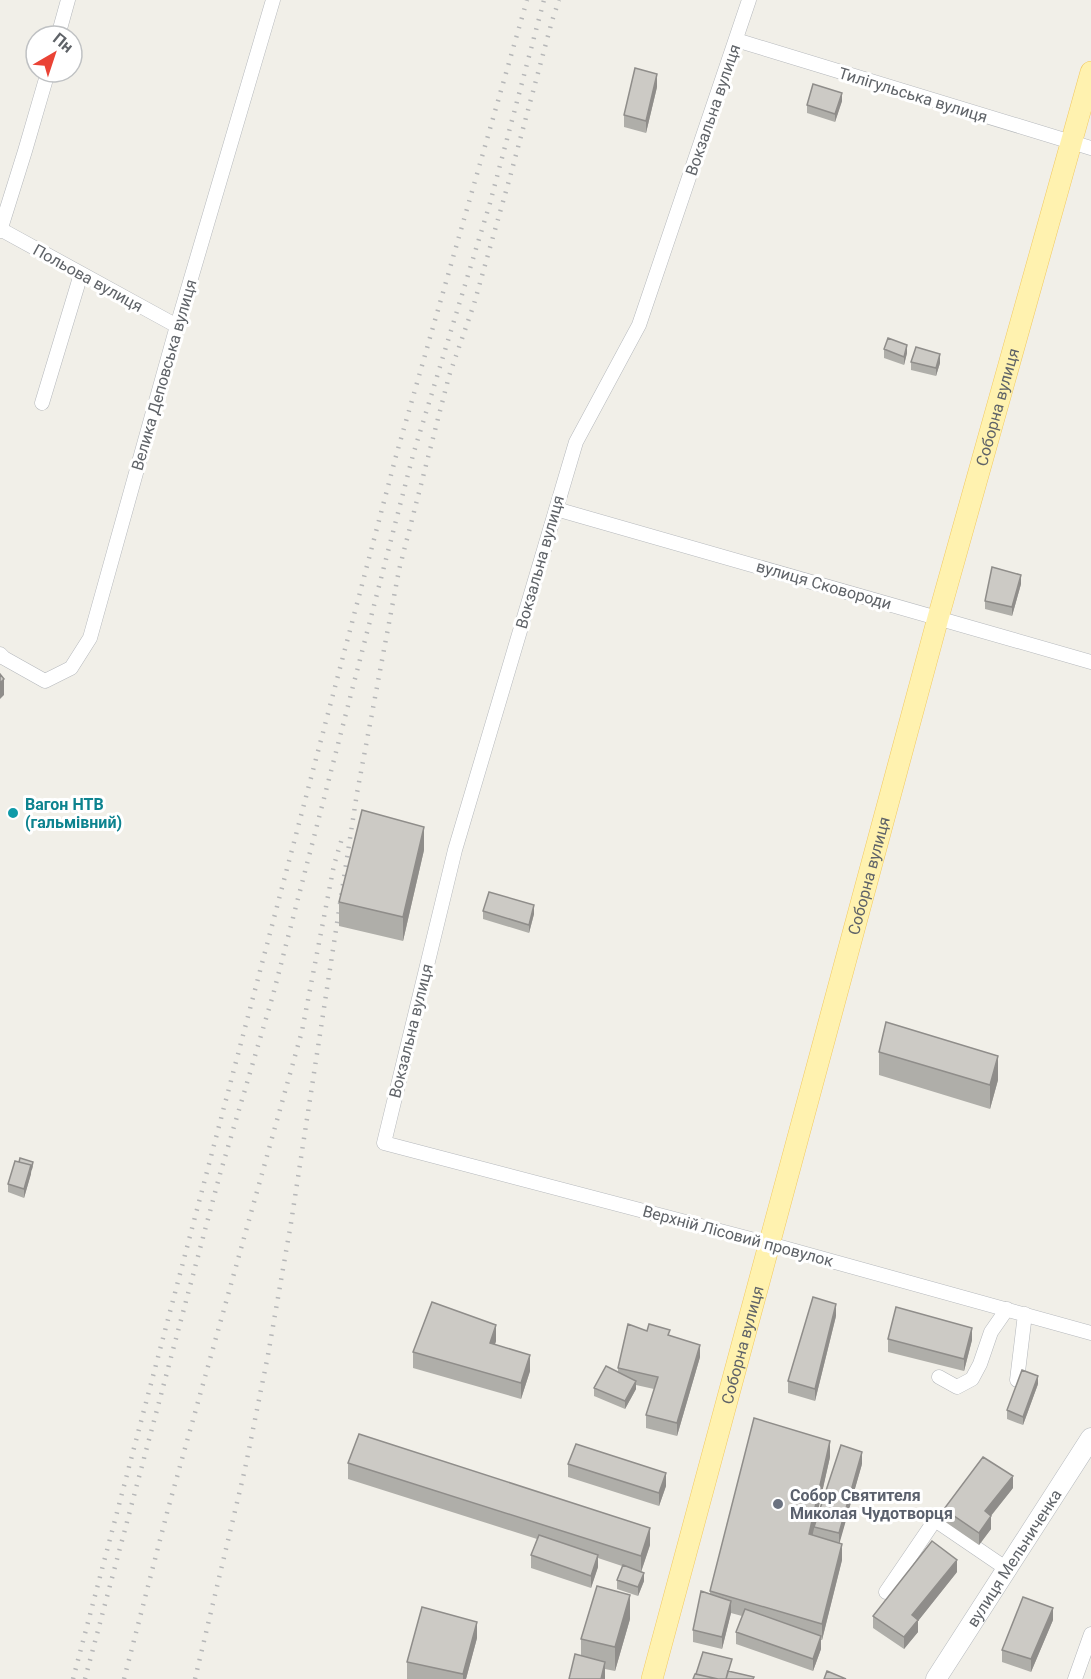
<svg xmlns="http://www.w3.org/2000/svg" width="1091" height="1679" viewBox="0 0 1091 1679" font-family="Roboto,sans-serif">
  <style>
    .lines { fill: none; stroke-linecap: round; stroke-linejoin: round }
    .street-casing { stroke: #b5b8bc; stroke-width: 15 }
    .secondary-casing { stroke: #b6babf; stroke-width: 21 }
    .primary-casing { stroke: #f2c960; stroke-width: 22 }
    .street { stroke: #fff; stroke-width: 14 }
    .secondary { stroke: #fff; stroke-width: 20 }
    .primary { stroke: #fff2af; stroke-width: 21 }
    .rail { stroke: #b6b7b8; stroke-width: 4.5; stroke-dasharray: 1.5 8; stroke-linecap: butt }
    .wall { fill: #afaea9 }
    .shaded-wall { fill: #8f8d8a }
    .building { fill: #cccac5; stroke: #8f8d8a; stroke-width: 1.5 }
    .culture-dot { fill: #0f9aa8; stroke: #fff; stroke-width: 2 }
    .worship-dot { fill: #6b7280; stroke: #fff; stroke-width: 2 }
    .labels { text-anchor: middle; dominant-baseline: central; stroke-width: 6; stroke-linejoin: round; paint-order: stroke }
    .street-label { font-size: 16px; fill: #5f6368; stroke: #fff }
    .culture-label { font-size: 16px; font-weight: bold; fill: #0d838f; stroke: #fff; text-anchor: start }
    .worship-label { font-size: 16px; font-weight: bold; fill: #5b616d; stroke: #fff; text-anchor: start }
  </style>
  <rect width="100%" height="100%" fill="#f1efe8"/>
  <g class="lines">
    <defs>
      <path id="street" d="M749 0 639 325 576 442 455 850 384 1143 770 1244 1091 1333
        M58 36 68 0
        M736 40 1091 148
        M0 229 177 326
        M0 231 25 151 48 72
        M42 403 81 274
        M556 509 1091 662
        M0 654 4 658 45 681 71 668 90 638 177 326 273 0
        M939 1377 957 1387 972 1379 980 1364 991 1332 1007 1309
        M1017 1380 1025 1314
        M886 1592 935 1520 1007 1569
        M1075 1679 1091 1634"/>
      <g id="secondary">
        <path id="s1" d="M936 1679 1091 1438"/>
      </g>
      <g id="primary">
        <path id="s2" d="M652 1679 938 618 1091 72"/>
      </g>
    </defs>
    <!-- street casing -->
    <use href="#street" class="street-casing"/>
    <!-- secondary casing -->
    <use href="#secondary" class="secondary-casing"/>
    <!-- primary casing -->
    <use href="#primary" class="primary-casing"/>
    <!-- street -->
    <use href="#street" class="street"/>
    <!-- secondary -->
    <use href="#secondary" class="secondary"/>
    <!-- primary -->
    <use href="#primary" class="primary"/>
    <!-- rail -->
    <path class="rail" d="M73 1679 396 456 527 0
      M85 1679 220 1174 273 995 413 455 490 203 544 0
      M124 1679 168 1509 302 1031 334 865 343 835
      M195 1679 245 1469 268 1355 291 1223 357 793 399 570 449 376 474 304 510 177 552 21 559 0"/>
  </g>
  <!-- wall -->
  <path class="wall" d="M657 87 646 133 624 127V115Z
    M842 101 835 122 807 113V105Z
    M884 349 907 353 904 365 884 358Z
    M911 362 940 363 936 376 911 370Z
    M1021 584 1012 616 985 609V601Z
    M424 850 403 941 339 926V902Z
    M483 911 534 914 529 933 483 919Z
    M879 1052 998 1080 990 1109 879 1075Z
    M19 1162 33 1166 24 1198 8 1192V1184Z
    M836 1316 815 1401 788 1393V1381Z
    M647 1331 670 1336 700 1357 677 1436 646 1428V1415L654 1389 636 1385V1389L625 1409 594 1396V1388L618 1372V1368Z
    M888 1339 972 1340 964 1371 888 1352Z
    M496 1341 495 1344 530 1371 521 1399 413 1368V1352Z
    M1038 1384 1023 1425 1007 1419V1410Z
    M830 1457 815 1522 862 1464 839 1543 842 1560 822 1640H821V1649L813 1671 736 1644V1632L742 1616 731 1613 722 1649 693 1642V1630L710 1594V1591Z
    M348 1463 650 1545 641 1572 644 1581 638 1596 617 1589V1580L622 1566 598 1558V1567L591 1588 531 1568V1555L537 1539 348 1479Z
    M568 1464 666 1486 659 1506 568 1477Z
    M1013 1488 991 1516V1529L979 1545 944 1521V1509Z
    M957 1572 918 1621V1632L904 1649 873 1628V1616Z
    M630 1619 615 1671 605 1669V1679L581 1655V1639Z
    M1053 1620 1031 1672 1002 1662V1650Z
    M477 1638 466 1679H407V1662Z"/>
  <!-- shaded-wall -->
  <path class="shaded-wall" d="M657 74V87L646 133V121Z
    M842 93V101L835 122V114Z
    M907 345V353L904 365V357Z
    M940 354V363L936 376V368Z
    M1021 575V584L1012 616V607Z
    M4 679V695L0 699V683Z
    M424 827V850L403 941V917Z
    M534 905V914L529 933V925Z
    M998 1056V1080L990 1109V1085Z
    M31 1165V1174L24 1198V1189Z
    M836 1304V1316L815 1401V1389Z
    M496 1325V1341L490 1359V1343Z
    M972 1328V1340L964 1371V1359Z
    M700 1345V1357L677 1436V1423Z
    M530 1355V1371L521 1399V1383Z
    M1038 1376V1384L1023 1425V1417Z
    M636 1381V1389L625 1409V1401Z
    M830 1441V1457L809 1551V1534Z
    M862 1452V1464L839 1545V1533Z
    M666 1473V1486L659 1506V1493Z
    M1013 1476V1488L985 1523V1511Z
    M991 1516V1529L979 1545V1533Z
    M650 1528V1545L641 1572V1556Z
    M842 1544V1560L822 1640V1624Z
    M598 1555V1567L591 1588V1576Z
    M957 1560V1572L918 1621V1632L904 1649V1637L912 1615Z
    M644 1573V1581L638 1596V1587Z
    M630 1595V1619L615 1671V1647Z
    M731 1601V1613L722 1649V1637Z
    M1053 1608V1620L1031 1672V1659Z
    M477 1622V1638L466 1679H463V1674Z
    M821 1636V1649L813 1671V1659Z
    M605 1662V1679H601Z"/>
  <!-- building -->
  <path class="building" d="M635 68 657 74 646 121 624 115Z
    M813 84 842 93 835 114 807 105Z
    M888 338 907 345 904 357 884 349Z
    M916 347 940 354 936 368 911 362Z
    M992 567 1021 575 1012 607 985 601Z
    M0 674 4 679 0 683Z
    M362 810 424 827 403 917 339 902Z
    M489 892 534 905 529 925 483 911Z
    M886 1022 998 1056 990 1085 879 1052Z
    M20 1158 33 1162 31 1170V1165L19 1162Z
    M15 1161 31 1165 24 1189 8 1184Z
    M813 1297 836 1304 815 1389 788 1381Z
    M432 1302 496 1325 490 1343 530 1355 521 1383 413 1352Z
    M896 1307 972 1328 964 1359 888 1339Z
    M628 1324 647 1331 649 1324 670 1330 668 1335 700 1345 677 1423 646 1415 658 1377 618 1368Z
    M606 1366 636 1381 625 1401 594 1388Z
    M1022 1370 1038 1376 1023 1417 1007 1410Z
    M754 1418 830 1441 809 1534 842 1544 822 1624 710 1591Z
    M359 1434 650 1528 641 1556 348 1463Z
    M576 1444 666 1473 659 1493 568 1464Z
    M841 1445 862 1452 839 1533 814 1527Z
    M983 1457 1013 1476 985 1511 991 1516 979 1533 944 1509Z
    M539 1535 598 1555 591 1576 531 1555Z
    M932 1541 957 1560 912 1615 918 1620 904 1637 873 1616Z
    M623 1565 644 1573 638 1587 617 1580Z
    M597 1586 630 1595 615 1647 581 1639Z
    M701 1591 731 1601 722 1637 693 1630Z
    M1023 1597 1053 1608 1031 1659 1002 1650Z
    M422 1607 477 1622 463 1674 407 1662Z
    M745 1609 821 1636 813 1659 736 1632Z
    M703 1652 732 1659 726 1679H718L696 1674Z
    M575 1654 605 1662 601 1679H569Z
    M728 1671 754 1677 753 1679H726Z
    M827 1671 846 1679H824Z
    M695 1674 718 1679H693Z"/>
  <!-- markers -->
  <circle class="culture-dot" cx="13" cy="813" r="6"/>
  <circle class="worship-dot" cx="778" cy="1504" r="6"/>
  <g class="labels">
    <!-- street labels -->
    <g class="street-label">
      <text transform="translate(913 95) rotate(17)">Тилігульська вулиця</text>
      <text transform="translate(713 110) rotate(-71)">Вокзальна вулиця</text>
      <text transform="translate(88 278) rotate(29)">Польова вулиця</text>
      <text transform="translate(164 375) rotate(-74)">Велика Деповська вулиця</text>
      <text stroke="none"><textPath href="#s2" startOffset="1318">Соборна вулиця</textPath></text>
      <text transform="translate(540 562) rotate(-74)">Вокзальна вулиця</text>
      <text transform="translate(824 585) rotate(16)">вулиця Сковороди</text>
      <text stroke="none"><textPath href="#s2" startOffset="832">Соборна вулиця</textPath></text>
      <text transform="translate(411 1031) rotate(-76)">Вокзальна вулиця</text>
      <text transform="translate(738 1236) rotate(15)">Верхній Лісовий провулок</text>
      <text stroke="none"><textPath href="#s2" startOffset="346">Соборна вулиця</textPath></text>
      <text stroke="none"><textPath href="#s1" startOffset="144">вулиця Мельниченка</textPath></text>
    </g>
    <!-- culture labels -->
    <g class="culture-label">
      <text x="25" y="804">Вагон НТВ<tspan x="25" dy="18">(гальмівний)</tspan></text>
    </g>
    <!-- worship labels -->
    <g class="worship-label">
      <text x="790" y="1495">Собор Святителя<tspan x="790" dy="18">Миколая Чудотворця</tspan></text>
    </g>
  </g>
  <!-- north arrow -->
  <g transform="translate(54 54) rotate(39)"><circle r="28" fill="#ffffff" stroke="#bfc1c3" stroke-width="1.5"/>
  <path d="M0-4.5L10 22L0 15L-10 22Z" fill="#ea4335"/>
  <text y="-9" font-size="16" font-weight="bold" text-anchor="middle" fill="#5f6368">Пн</text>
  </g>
</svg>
